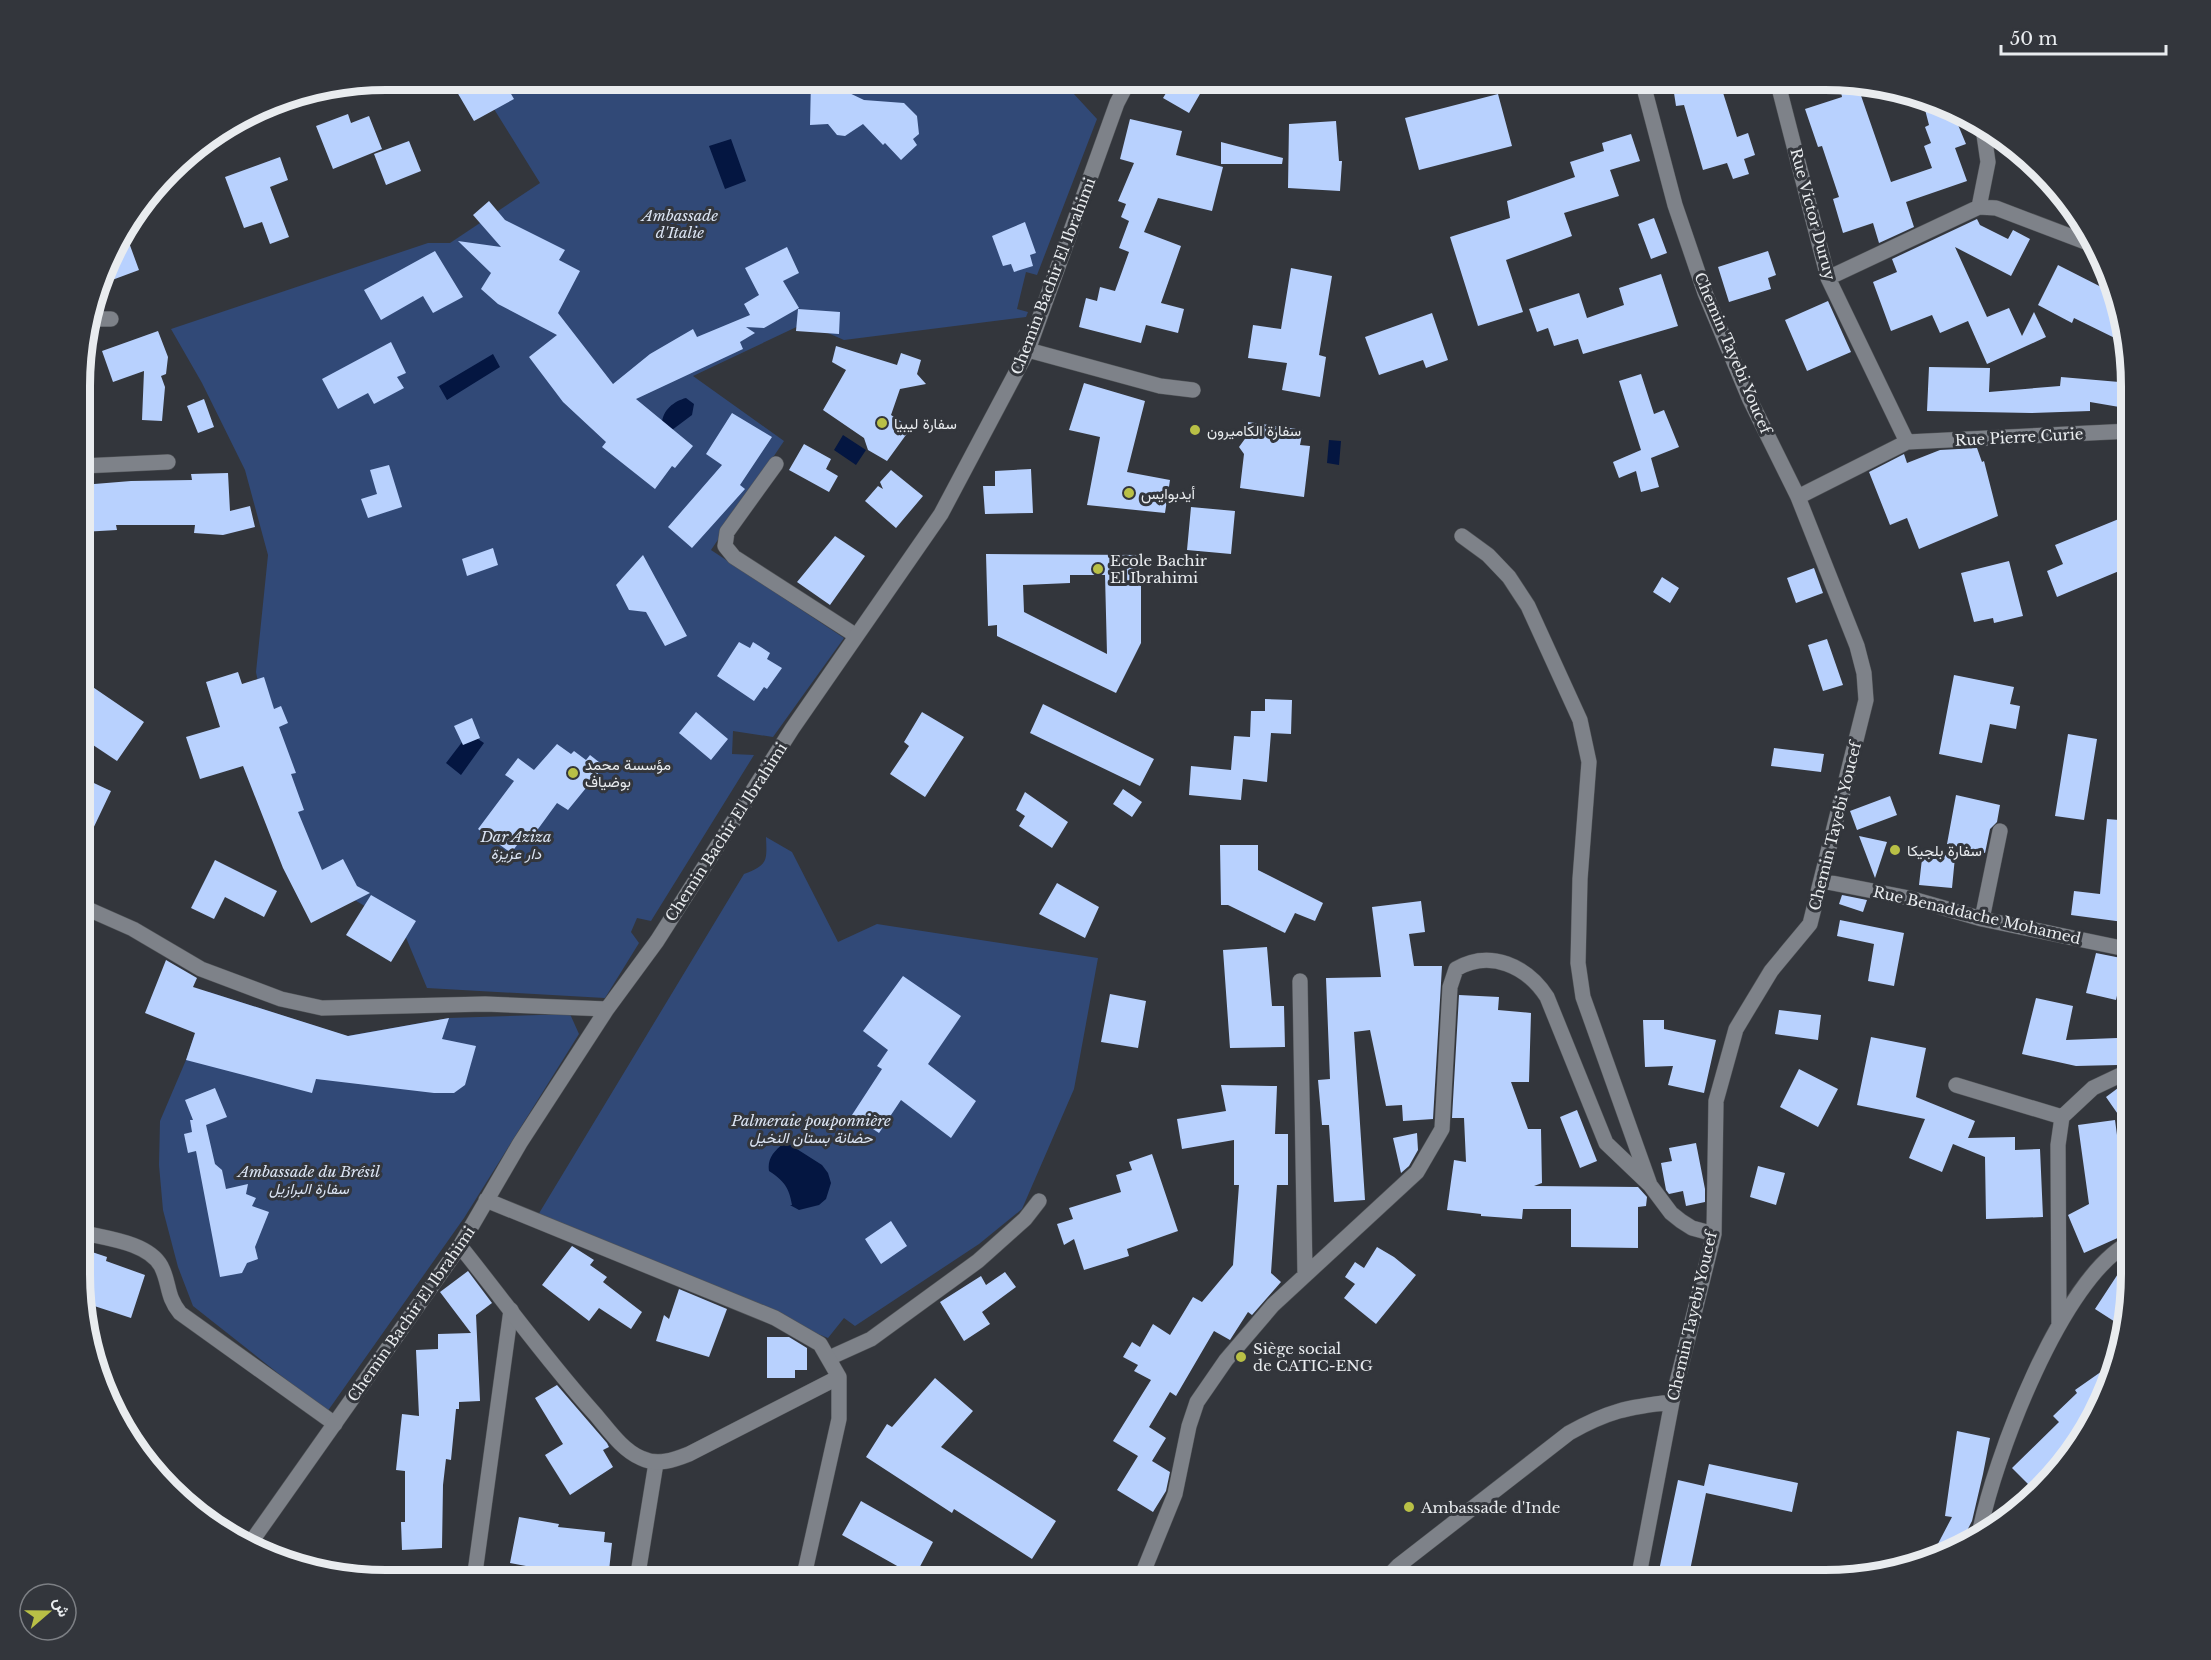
<svg xmlns="http://www.w3.org/2000/svg" width="2211" height="1660" viewBox="0 0 2211 1660" font-family="'Libre Baskerville',Vazirmatn,serif">
  <style>
    .green { fill: #314977 }
    .water { fill: #041641 }
    .building { fill: #b8d1fe; fill-rule: evenodd }
    .lines { fill: none; stroke-linecap: round; stroke-linejoin: round }
    .street-casing { stroke: #515458; stroke-width: 16 }
    .secondary-casing { stroke: #515458; stroke-width: 16 }
    .street { stroke: #7e8289; stroke-width: 15 }
    .secondary { stroke: #7e8289; stroke-width: 15 }
    .poi-dot { fill: #b9c046; stroke: #33363c; stroke-width: 2 }
    .labels { text-anchor: middle; dominant-baseline: central; stroke-width: 6; stroke-linejoin: round; paint-order: stroke }
    .street-label { font-size: 15px; fill: #e9ecef; stroke: #33363c }
    .park-label { font-size: 15px; font-style: italic; fill: #dce5f4; stroke: #33363c }
    .poi-label { font-size: 15px; fill: #e9ecef; stroke: #33363c; text-anchor: start }
    .rim { fill: none; stroke: #e9ecef; stroke-width: 8 }
  </style>
  <rect width="100%" height="100%" fill="#33363c"/>
  <!-- green -->
  <path class="green" d="M476 80H840L867 94 895 93 922 80H1061L1097 119 1037 275 1026 272 1017 309 1028 312 1026 317 844 340 805 323 693 376 784 441 711 550 844 638 773 737 733 731 732 754 754 755 651 921 637 918 631 932 639 943 605 998 427 988 402 928 319 879 265 719 256 672 268 555 245 470 202 383 171 329 428 243H450L540 183Z
    M766 837 792 852 838 942 877 924 1098 958 1074 1089 1022 1209 979 1244 855 1326 844 1318 828 1338 535 1220 744 874C768 865 767 861 766 837Z
    M209 992 347 1036 449 1018 570 1014 579 1034 464 1218 327 1412 193 1306 178 1267 163 1210 159 1165 160 1121 186 1060Z"/>
  <!-- water -->
  <path class="water" d="M731 139 746 181 725 189 709 146Z
    M493 354 500 367 447 400 439 386Z
    M686 398 694 404 692 415 672 430 662 426C661 411 674 401 686 398Z
    M843 435 866 450 856 465 834 450Z
    M1329 440 1341 441 1339 465 1327 463Z
    M469 733 484 743 461 775 446 763Z
    M783 1144H789L822 1165 828 1173 831 1183 826 1199 819 1205 799 1210 790 1205H792C789 1187 784 1181 769 1171 767 1159 774 1151 783 1144Z"/>
  <!-- building -->
  <path class="building" d="M450 80H503L514 99 474 121Z
    M811 80H822L864 100 904 103 917 116 919 134 913 139 917 145 901 160 885 143 883 145 863 124 845 136 837 135 828 124 810 125Z
    M1174 80H1208L1189 113 1163 98Z
    M1672 80H1719L1737 137 1748 133 1755 155 1744 159 1749 174 1733 179 1727 163 1703 170 1684 105 1676 106Z
    M1858 87 1891 182 1932 168 1924 146 1931 143 1925 127 1929 125 1922 98 1942 103 1951 108 1966 144 1955 148 1967 181 1906 202 1914 227 1879 243 1873 223 1843 233 1833 199 1839 197 1822 146 1818 147 1805 109 1842 97 1841 92Z
    M1498 94 1512 146 1419 170 1405 118Z
    M348 114 351 123 369 116 382 149 333 169 316 126Z
    M1130 119 1182 131 1176 155 1223 167 1212 211 1158 198 1144 232 1181 246 1161 303 1184 309 1178 333 1146 325 1141 343 1079 327 1086 298 1097 301 1100 287 1115 291 1129 252 1119 248 1129 221 1121 217 1126 204 1118 201 1134 163 1120 159Z
    M1336 121 1339 161H1342L1340 191 1288 188 1289 124Z
    M1631 134 1640 161 1610 170 1619 196 1564 213 1572 236 1506 260 1523 312 1478 326 1450 237 1510 218 1507 201 1575 177 1570 162 1604 151 1602 143Z
    M409 141 421 171 386 185 374 154Z
    M1221 142 1283 158 1282 164H1221Z
    M280 157 288 180 270 187 289 237 270 244 262 222 244 228 225 177Z
    M489 201 505 220 565 250 559 260 580 271 558 313 613 384 650 354 693 329 697 337 750 315 744 304 759 295 745 268 787 247 799 273 783 281 799 308 764 328 746 327 755 333 740 342 743 349 636 399 693 446 675 468 672 466 655 489 602 447 606 442 563 402 529 357 557 335 498 304 481 289 491 273 458 241 501 247 473 215Z
    M1654 218 1667 253 1651 259 1638 224Z
    M1977 219 1980 225 2008 239 2013 230 2030 239 2011 276 1955 247 1987 317 2009 308 2022 336 2034 312 2046 337 1987 364 1968 321 1940 333 1932 315 1891 331 1873 282 1897 272 1892 259Z
    M1025 222 1036 253 1030 255 1033 266 1014 272 1011 264 1003 266 992 236Z
    M124 229 139 270 104 283 120 233Z
    M435 251 463 297 433 313 423 296 381 320 364 290Z
    M1768 251 1776 275 1768 278 1771 289 1729 302 1718 267Z
    M2058 265 2115 294 2126 326 2127 344 2074 318 2072 323 2038 305Z
    M1291 268 1332 276 1319 355 1326 357 1320 397 1282 390 1287 363 1248 358 1253 325 1281 329Z
    M1661 274 1678 326 1583 354 1578 339 1554 346 1548 328 1537 332 1529 309 1579 293 1587 318 1624 305 1619 288Z
    M1828 301 1851 352 1807 371 1785 320Z
    M798 309 840 312 839 334 796 331Z
    M1432 313 1448 360 1426 368 1423 360 1379 375 1365 337Z
    M158 331 168 357 166 374 161 376 165 387 162 421 142 420 144 371 113 382 102 351Z
    M391 342 406 373 397 377 404 388 374 404 368 393 338 409 322 379Z
    M836 346 897 365 901 353 921 360 917 374 926 384 900 389 891 415 911 428 887 461 868 450 864 438 823 410 846 370 832 362Z
    M1929 367 1990 368 1989 392 2060 386 2061 377 2131 383V409L2090 402V411L2031 413 1927 411Z
    M1641 374 1654 414 1664 410 1679 447 1651 458 1659 487 1641 492 1636 471 1619 478 1613 462 1641 450 1619 381Z
    M1084 383 1145 401 1127 472 1170 480 1165 513 1087 505 1100 437 1069 430Z
    M204 399 214 427 198 433 187 406Z
    M732 413 772 437 740 485 745 489 692 548 668 527 722 465 706 454Z
    M1248 422 1303 430 1300 445 1310 446 1304 497 1240 488 1244 454 1239 447 1247 436Z
    M804 444 831 459 826 469 838 476 829 492 789 470Z
    M1977 448 1982 462 1984 461 1998 516 1919 549 1907 518 1890 525 1869 472 1904 454 1907 463 1940 450Z
    M389 465 402 507 368 518 361 499 377 494 370 470Z
    M1031 469 1033 513 985 514 983 486H995V471Z
    M891 470 923 496 896 528 865 501 878 486 883 489 880 482Z
    M228 473 230 511 250 506 255 527 223 535 194 533 195 525H116L117 530 82 532V485L131 481 192 480 191 474Z
    M1191 507 1235 511 1231 554 1187 550Z
    M2131 514V566L2057 597 2047 571 2063 564 2055 545Z
    M835 536 865 556 830 605 797 582Z
    M493 548 498 565 467 576 462 559Z
    M986 554 1141 555V643L1116 693 997 636V625L988 626ZM1070 575H1105L1107 654 1024 612 1023 585 1070 583Z
    M643 555 687 636 665 646 646 612 629 610 616 585Z
    M2009 561 2023 616 1994 623 1993 618 1974 622 1961 573Z
    M1814 568 1823 593 1796 603 1787 578Z
    M1662 577 1679 588 1670 603 1653 592Z
    M1827 639 1843 685 1823 691 1808 645Z
    M739 642 750 648 753 642 770 653 767 659 782 668 767 689 764 687 754 701 717 676Z
    M238 672 242 684 264 677 274 709 281 706 288 723 279 727 296 773 291 774 304 810 298 812 322 870 343 859 357 886 370 893 311 923 283 868 243 766 200 779 186 737 220 727 206 682Z
    M1954 675 2014 687 2010 704 2020 706 2016 729 1990 724 1982 763 1939 754Z
    M81 679 144 722 117 761 81 737Z
    M1265 699 1292 700 1291 734 1271 733 1267 782 1243 779 1241 800 1189 795 1191 766 1231 770 1234 736 1250 737 1251 711H1265Z
    M1043 704 1154 759 1140 786 1030 733Z
    M696 712 728 739 711 760 679 733Z
    M922 712 964 737 925 797 890 774 909 746 904 742Z
    M472 718 480 738 463 745 454 726Z
    M2068 734 2097 739 2084 820 2055 816Z
    M557 744 571 754 574 751 586 760 590 755 604 766 568 810 557 803 530 840 524 836 511 853 478 829 514 781 505 775 518 758 534 770Z
    M1774 748 1824 754 1821 772 1771 766Z
    M81 777 111 791 81 854Z
    M1123 789 1142 802 1132 817 1113 804Z
    M1025 792 1068 822 1052 848 1019 826 1025 816 1016 810Z
    M1956 795 2000 805 1997 822 1990 829 1985 853 1947 844Z
    M1890 796 1897 815 1857 830 1850 811Z
    M2107 819 2131 821V923L2071 915 2074 891 2100 894Z
    M1859 836 1887 842 1875 878Z
    M1220 845H1258V870L1323 903 1315 921 1295 913 1285 933 1228 905H1221Z
    M1923 850 1955 857 1952 888 1919 885Z
    M215 860 277 891 264 917 225 897 214 919 191 908Z
    M1057 883 1099 907 1085 938 1039 914Z
    M371 895 416 921 391 962 346 935Z
    M1842 895 1867 900 1863 912 1839 904Z
    M1421 901 1425 932 1409 934 1414 966H1442L1433 1119 1403 1121 1402 1105 1386 1106 1370 1030 1354 1032 1365 1200 1334 1202 1329 1125H1322L1318 1080 1330 1079 1326 978 1381 977 1372 907Z
    M1840 920 1904 933 1894 986 1868 981 1874 944 1837 936Z
    M1267 947 1272 1006H1284L1285 1047 1230 1048 1223 950Z
    M2096 953 2131 960V990L2119 987 2116 1000 2086 993Z
    M166 960 197 978 193 987 348 1036 449 1018 442 1039 476 1046 465 1085 454 1093H434L316 1079 312 1093 186 1060 195 1033 145 1013Z
    M903 976 961 1016 928 1064 976 1101 951 1138 901 1100 879 1133 852 1115 882 1069 877 1066 888 1050 863 1031Z
    M1110 994 1146 1001 1138 1048 1101 1042Z
    M1459 995 1499 997 1498 1010 1531 1013 1529 1082H1511L1528 1129H1541L1542 1183 1534 1186 1638 1187 1647 1197 1646 1206 1638 1207V1248L1571 1247V1209H1523L1522 1219 1481 1216V1214L1447 1210 1454 1160 1466 1162 1464 1118H1452Z
    M2036 998 2073 1006 2066 1040 2117 1038 2118 1065 2076 1066 2022 1054Z
    M1779 1010 1821 1015 1818 1040 1775 1034Z
    M1643 1020H1664V1029L1716 1040 1704 1093 1668 1085 1673 1066 1645 1067Z
    M1871 1037 1926 1048 1916 1097 1975 1121 1968 1138 2015 1137V1150L2040 1149 2043 1217 1986 1219 1985 1157 1953 1144 1942 1172 1909 1158 1925 1119 1857 1105Z
    M1799 1069 1838 1089 1818 1127 1780 1107Z
    M1221 1085 1277 1086 1275 1134H1288V1185H1277L1271 1273 1281 1282 1252 1315 1248 1312 1230 1340 1214 1331 1176 1396 1170 1392 1149 1427 1166 1438 1152 1461 1170 1472 1166 1491 1153 1512 1117 1490 1138 1456 1113 1441 1151 1380 1134 1371 1138 1365 1123 1357 1132 1342 1140 1347 1153 1324 1170 1335 1193 1297 1202 1302 1233 1265 1239 1185H1234V1140L1182 1149 1177 1119 1226 1111Z
    M2122 1085 2131 1098V1133L2106 1097Z
    M215 1088 227 1117 206 1125 215 1164 222 1170 226 1189 248 1184 246 1194 256 1198 252 1206 269 1212 255 1247 258 1259 247 1263 242 1273 220 1277 196 1151 188 1153 184 1134 192 1132 190 1120H193L185 1100Z
    M1577 1110 1597 1161 1580 1168 1560 1117Z
    M2115 1120 2121 1165 2131 1159V1232L2084 1253 2068 1215 2089 1204 2078 1125Z
    M1417 1133 1418 1150 1409 1166 1401 1173 1393 1138Z
    M1696 1143 1705 1189V1202L1686 1206 1683 1191 1669 1194 1666 1190 1661 1163 1672 1161 1669 1148Z
    M1152 1154 1178 1231 1127 1249 1129 1256 1084 1270 1074 1239 1064 1245 1057 1224 1073 1219 1069 1208 1121 1192 1116 1175 1132 1170 1129 1162Z
    M1758 1166 1785 1173 1776 1205 1750 1197Z
    M891 1221 907 1246 881 1264 865 1239Z
    M572 1246 594 1260 590 1265 607 1277 603 1282 642 1312 631 1329 599 1308 589 1321 542 1285Z
    M1377 1247 1394 1257 1416 1275 1376 1324 1344 1298 1355 1284 1345 1277 1355 1262 1364 1268Z
    M80 1248 107 1257 106 1261 145 1275 131 1318 82 1302Z
    M2131 1254V1294L2123 1327 2095 1309Z
    M468 1271 492 1303 476 1315 480 1401 459 1402V1409H456L451 1460 446 1459 443 1485 442 1548 402 1550 401 1522H405V1471L396 1470 402 1414 419 1416 416 1350 438 1349V1334L471 1333 440 1292Z
    M1005 1272 1016 1287 982 1312 990 1324 964 1341 940 1302 981 1276 986 1285Z
    M679 1289 727 1309 709 1357 656 1341 664 1315 669 1319Z
    M767 1337H789L807 1348V1370H795V1378H767Z
    M2115 1362 2108 1392 2067 1458 2034 1490 2012 1468 2059 1422 2053 1416 2077 1393 2075 1390Z
    M935 1378 973 1411 941 1447 1056 1521 1032 1559 954 1509 952 1513 866 1457 887 1424 892 1427Z
    M557 1385 607 1443 609 1447 603 1450 613 1467 570 1495 545 1455 563 1444 535 1398Z
    M1957 1431 1990 1438 1983 1474 1972 1521 1957 1550 1930 1559 1952 1517 1945 1516Z
    M1709 1464 1798 1483 1792 1512 1706 1493 1688 1580H1657L1678 1480 1704 1486Z
    M861 1501 933 1542 915 1576 842 1535Z
    M519 1517 559 1524 558 1527 605 1532 604 1542 612 1543 608 1580H557L558 1572 510 1563Z"/>
  <g class="lines">
    <defs>
      <path id="street" d="M1777 80 1828 278 1907 442
        M1979 207 1988 162 1983 128
        M1828 278 1979 207 1996 208 2096 246
        M91 319H111
        M1028 350 1160 386 1193 390
        M776 464 727 532 725 546 734 557 855 635
        M82 466 168 462
        M1798 497 1907 442 2131 431
        M1462 536 1488 555 1509 577 1528 606 1580 720 1589 762 1580 879 1578 963 1583 997 1650 1185 1671 1213 1681 1221 1692 1228 1714 1234
        M1822 881 1909 898 1982 919 2131 950
        M1982 919 2000 831
        M1300 981 1305 1274
        M1956 1085 2062 1117
        M80 1232C104 1238 148 1242 161 1266 170 1283 166 1296 180 1313L335 1424
        M2059 1324 2058 1145 2062 1117 2093 1088 2131 1070
        M829 1358 871 1339 978 1261 1025 1219 1039 1201
        M1979 1535C1993 1461 2062 1276 2131 1242
        M474 1580 511 1310
        M637 1580 656 1463
        M1140 1580 1175 1494 1189 1426 1197 1402 1226 1360 1273 1305 1417 1172 1442 1129 1450 987 1456 969C1490 949 1527 966 1547 997L1606 1143 1650 1185
        M1385 1580 1398 1566 1569 1433C1608 1411 1628 1407 1672 1402
        M1638 1580 1672 1402 1714 1234 1716 1101 1736 1029 1771 971 1810 924 1866 700 1864 673 1857 646 1798 497 1750 400 1705 293 1675 205 1642 80"/>
      <path id="secondary" d="M81 906 133 929 201 969 281 999 322 1008 485 1004 607 1009
        M486 1200 775 1318 820 1344 839 1377V1419L803 1580
        M460 1246C505 1302 547 1361 595 1414 608 1429 622 1450 641 1458 657 1466 674 1460 689 1454L839 1377
        M249 1545 460 1246 520 1143 607 1009 657 941 792 729 941 514 1028 350 1117 103 1129 80"/>
    </defs>
    <!-- street casing -->
    <use href="#street" class="street-casing"/>
    <!-- secondary casing -->
    <use href="#secondary" class="secondary-casing"/>
    <!-- street -->
    <use href="#street" class="street"/>
    <!-- secondary -->
    <use href="#secondary" class="secondary"/>
  </g>
  <!-- markers -->
  <g class="poi-dot">
    <circle cx="882" cy="423" r="6"/>
    <circle cx="1195" cy="430" r="6"/>
    <circle cx="1129" cy="493" r="6"/>
    <circle cx="1098" cy="569" r="6"/>
    <circle cx="573" cy="773" r="6"/>
    <circle cx="1895" cy="850" r="6"/>
    <circle cx="1241" cy="1357" r="6"/>
    <circle cx="1409" cy="1507" r="6"/>
  </g>
  <g class="labels">
    <!-- street labels -->
    <g class="street-label">
      <text transform="translate(1813 214) rotate(75)">Rue Victor Duruy</text>
      <text transform="translate(1053 276) rotate(-69)">Chemin Bachir El Ibrahimi</text>
      <text transform="translate(1733 353) rotate(67)">Chemin Tayebi Youcef</text>
      <text transform="translate(2019 437) rotate(-3)">Rue Pierre Curie</text>
      <text transform="translate(1835 826) rotate(-76)">Chemin Tayebi Youcef</text>
      <text transform="translate(726 832) rotate(-57)">Chemin Bachir El Ibrahimi</text>
      <text transform="translate(1977 915) rotate(13)">Rue Benaddache Mohamed</text>
      <text transform="translate(411 1314) rotate(-55)">Chemin Bachir El Ibrahimi</text>
      <text transform="translate(1692 1316) rotate(-77)">Chemin Tayebi Youcef</text>
    </g>
    <!-- park labels -->
    <g class="park-label">
      <text x="680" y="215">Ambassade<tspan x="680" dy="17">d'Italie</tspan></text>
      <text x="516" y="836">Dar Aziza<tspan x="516" dy="17">دار عزيزة</tspan></text>
      <text x="811" y="1120">Palmeraie pouponnière<tspan x="811" dy="17">حضانة بستان النخيل</tspan></text>
      <text x="309" y="1171">Ambassade du Brésil<tspan x="309" dy="17">سفارة البرازيل</tspan></text>
    </g>
    <!-- poi labels -->
    <g class="poi-label">
      <text x="894" y="423">سفارة ليبيا</text>
      <text x="1207" y="430">سفارة الكاميرون</text>
      <text x="1141" y="493">أيدبوايس</text>
      <text x="1110" y="560">Ecole Bachir<tspan x="1110" dy="17">El Ibrahimi</tspan></text>
      <text x="585" y="764">مؤسسة محمد<tspan x="585" dy="17">بوضياف</tspan></text>
      <text x="1907" y="850">سفارة بلجيكا</text>
      <text x="1253" y="1348">Siège social<tspan x="1253" dy="17">de CATIC-ENG</tspan></text>
      <text x="1421" y="1507">Ambassade d'Inde</text>
    </g>
  </g>
  <!-- crop -->
  <path d="M0 0H2211V1660H0ZM386 90H1825A296 296 0 0 1 2121 386V1274A296 296 0 0 1 1825 1570H386A296 296 0 0 1 90 1274V386A296 296 0 0 1 386 90Z" fill="#33363c" fill-rule="evenodd"/>
  <path class="rim" d="M386 90H1825A296 296 0 0 1 2121 386V1274A296 296 0 0 1 1825 1570H386A296 296 0 0 1 90 1274V386A296 296 0 0 1 386 90Z"/>
  <!-- north arrow -->
  <g transform="translate(48 1612) rotate(70)"><circle r="28" fill="#33363c" stroke="#7c7f84" stroke-width="1.5"/>
  <path d="M0-4.5L10 22L0 15L-10 22Z" fill="#b9c046"/>
  <text y="-9" font-size="16" font-weight="bold" text-anchor="middle" fill="#e9ecef">ش</text>
  </g>
  <!-- scale -->
  <path d="M2001 45v9h165v-9" fill="none" stroke="#e9ecef" stroke-width="3"/>
  <text x="2010" y="45" font-size="18" fill="#e9ecef" stroke="#33363c" stroke-width="4.5" paint-order="stroke">50 m</text>
</svg>
